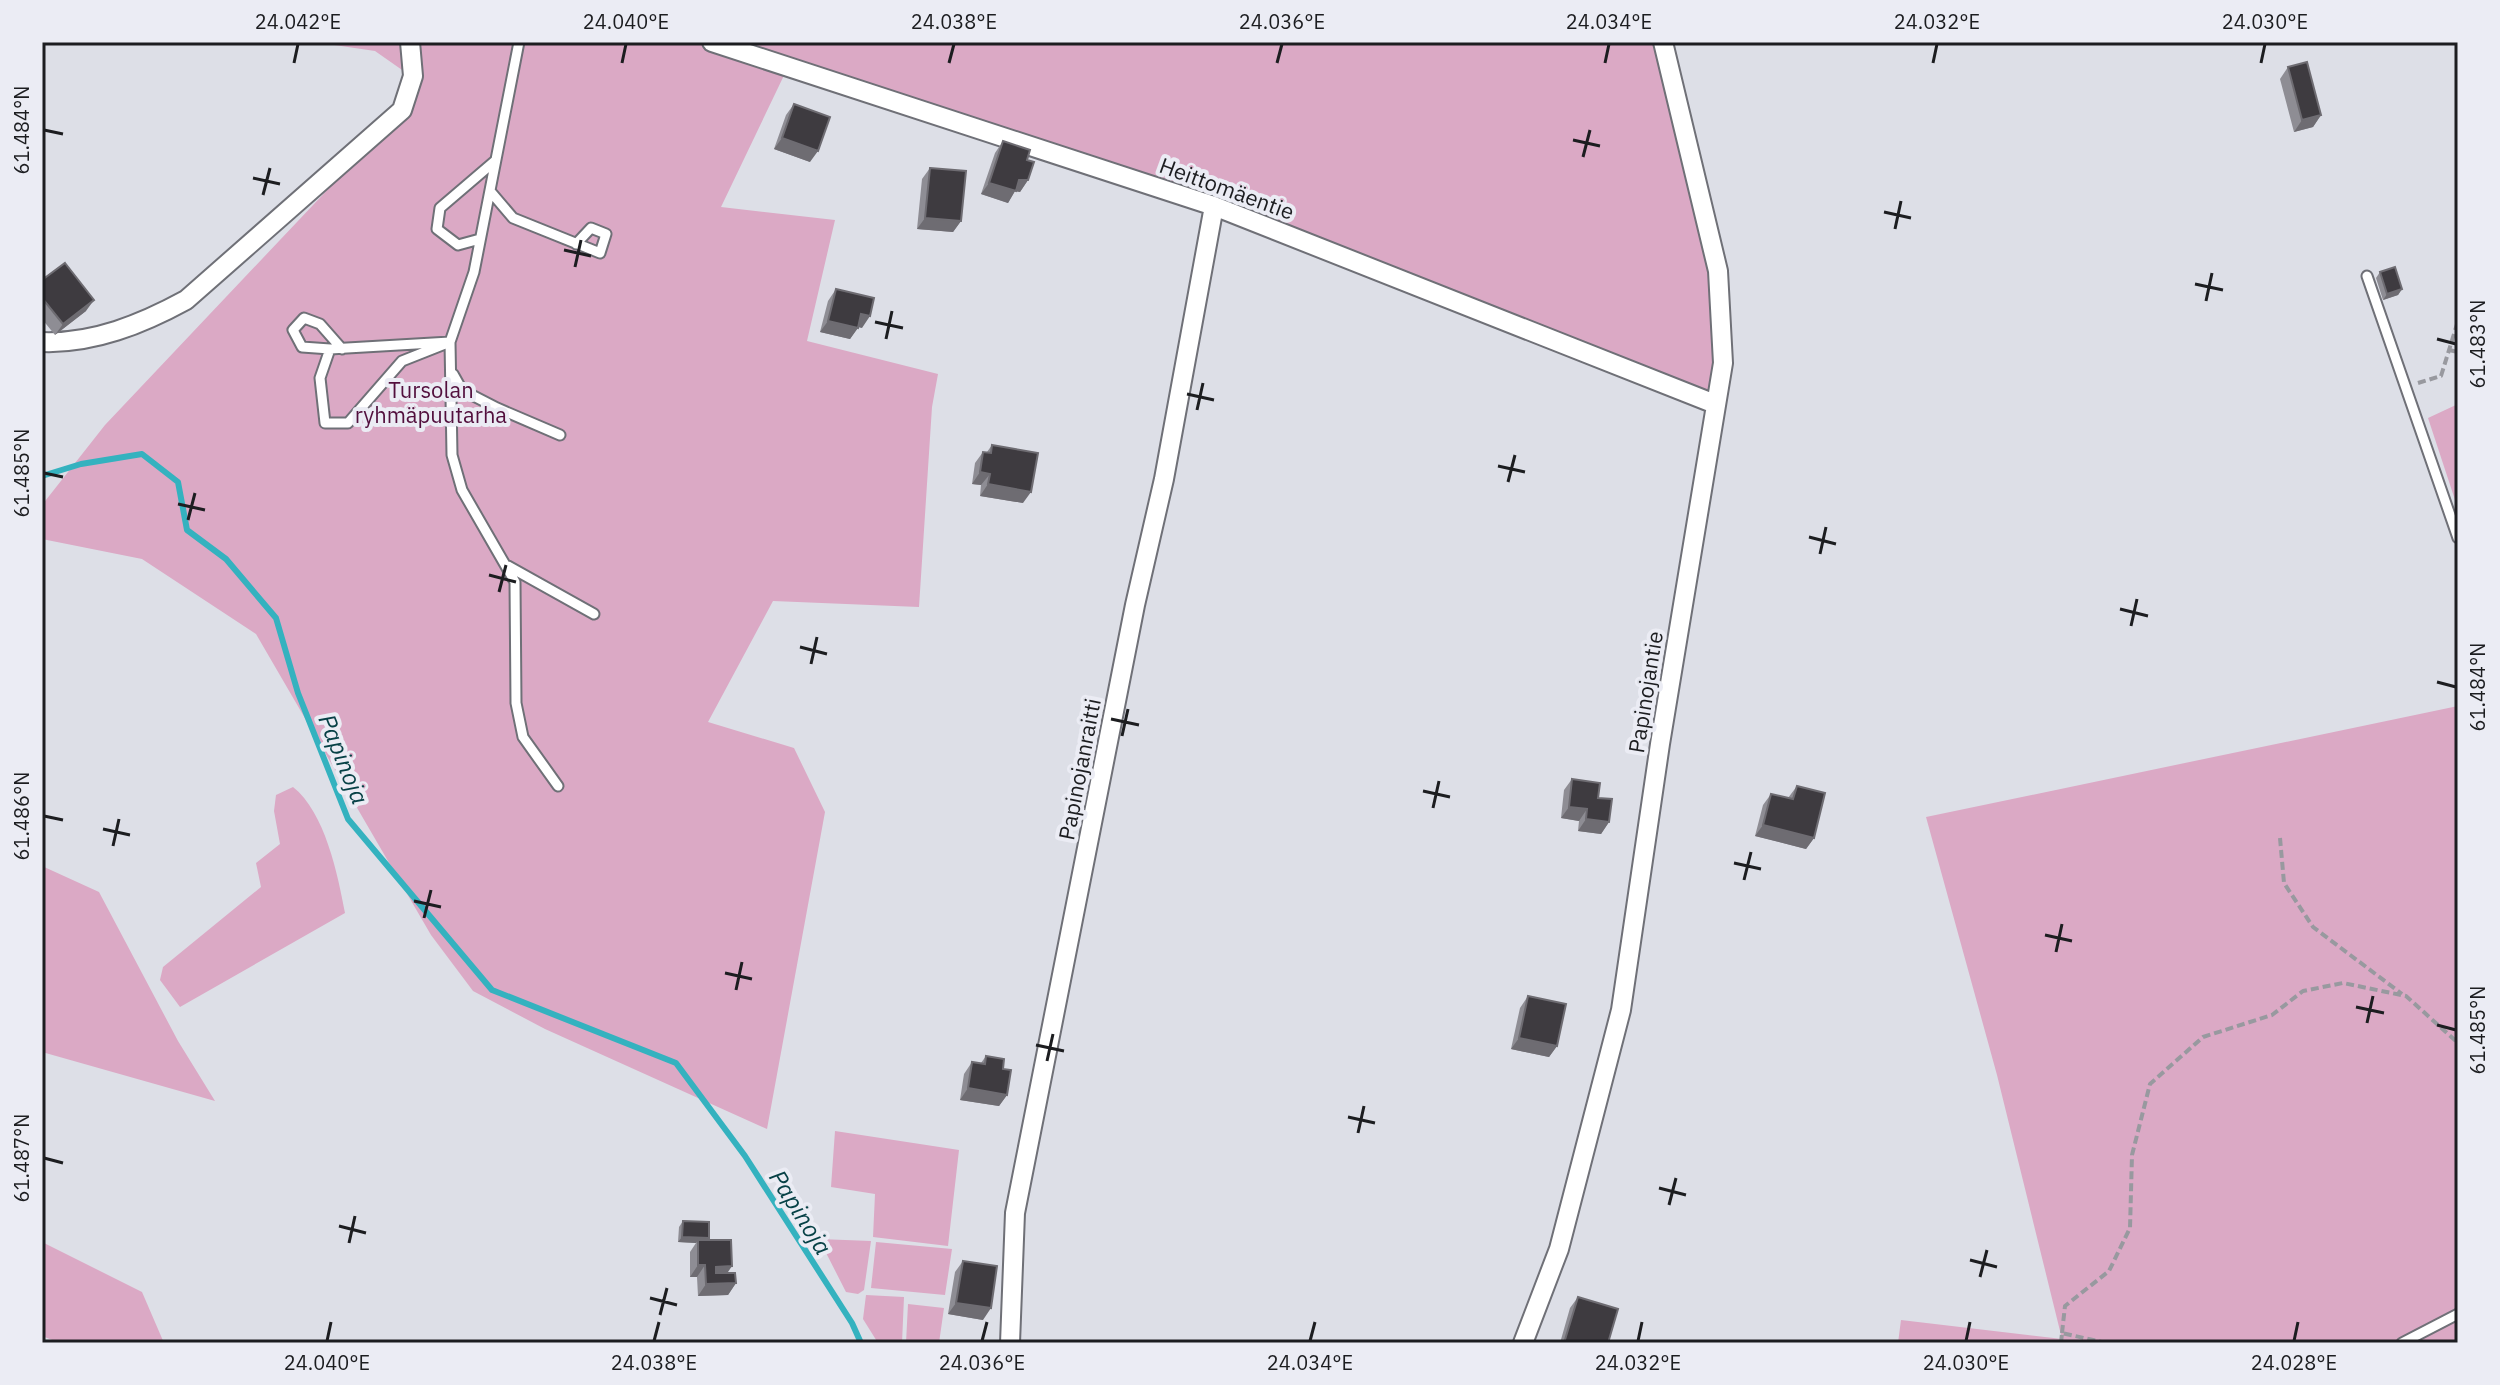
<svg xmlns="http://www.w3.org/2000/svg" width="2500" height="1385" viewBox="0 0 2500 1385" font-family="'IBM Plex Sans',sans-serif">
  <style>
    .green { fill: #dba9c5 }
    .lines { fill: none; stroke-linecap: round; stroke-linejoin: round }
    .stream { stroke: #34b2bf; stroke-width: 6 }
    .service-casing { stroke: #6f7077; stroke-width: 13 }
    .minor-casing { stroke: #6f7077; stroke-width: 22 }
    .path { stroke: #98999f; stroke-width: 4; stroke-dasharray: 8 4; stroke-linecap: butt }
    .service { stroke: #fff; stroke-width: 9 }
    .minor { stroke: #fff; stroke-width: 18 }
    .wall { fill: #8e8d94 }
    .shaded-wall { fill: #6e6c72 }
    .building { fill: #3e3b40; stroke: #6e6c72; stroke-width: 2 }
    .ticks { fill: none; stroke: #1c1d20; stroke-width: 3 }
    .labels { text-anchor: middle; dominant-baseline: central; stroke-width: 8; stroke-linejoin: round; paint-order: stroke }
    .street-label { font-size: 22px; fill: #1c1d20; stroke: #ebecf4 }
    .park-label { font-size: 22px; fill: #520f3d; stroke: #ebecf4 }
    .water-label { font-size: 24px; font-style: italic; fill: #074146; stroke: #ebecf4 }
    .neatline { fill: none; stroke: #1c1d20; stroke-width: 3 }
    .ticks-label { font-size: 20px; text-anchor: middle; fill: #1c1d20 }
  </style>
  <rect width="100%" height="100%" fill="#dddfe7"/>
  <!-- green -->
  <path class="green" d="M314 42H401L405 72 375 51Z
    M410 42H1663L1718 271 1715 404 1214 206 788 67 721 207 835 220 807 341 938 374 932 407 919 607 773 601 708 722 794 748 825 812 767 1129 545 1029 473 991 431 935 256 634 142 559 42 539V505L105 425 402 111Z
    M2458 404V509L2428 418Z
    M2458 706V1343H1898L1901 1320 2062 1339 1997 1075 1926 817Z
    M293 787C325 812 338 875 345 913L180 1007 160 980 163 967 261 887 256 863 280 844 274 811 276 795Z
    M42 866 99 892 178 1041 215 1101 42 1052Z
    M835 1131 959 1150 948 1246 873 1237 875 1194 831 1187Z
    M819 1239 871 1241 864 1290 858 1294 846 1292Z
    M42 1242 142 1292 164 1343H60L42 1336Z
    M876 1242 952 1249 945 1295 871 1288Z
    M866 1295 904 1297 902 1343H878L863 1319Z
    M908 1304 944 1308 939 1343H906Z"/>
  <g class="lines">
    <!-- stream -->
    <path class="stream" d="M42 476 81 464 142 454 178 482 187 530 226 559 276 618 298 693 348 819 492 990 676 1063 745 1156 852 1323 861 1343"/>
    <defs>
      <path id="service" d="M519 42 474 272 450 342 452 455 462 490 515 582 516 703 523 737 558 786
        M490 191 513 218 600 253 606 234 591 228 576 244
        M480 239 458 245 437 229 440 208 495 161
        M2367 276 2458 538
        M450 342 402 361 348 423H325L320 378 330 349Z
        M330 349 302 347 293 330 304 318 320 324 342 349
        M453 374 462 390 497 408 560 435
        M508 566 594 614
        M2402 1343 2458 1314"/>
      <path id="minor" d="M712 42 1214 206 1715 404
        M42 342C93 344 142 324 186 300L402 110 413 76 410 42
        M1010 1343 1015 1213 1135 605 1164 479 1214 206
        M1523 1343 1559 1249 1621 1010 1660 744 1723 363 1718 271 1663 42"/>
    </defs>
    <!-- service casing -->
    <use href="#service" class="service-casing"/>
    <!-- minor casing -->
    <use href="#minor" class="minor-casing"/>
    <!-- path -->
    <path class="path" d="M2449 350 2458 352
      M2418 383 2441 376 2458 321
      M2280 838 2284 883 2313 927 2402 994
      M2062 1333 2065 1306 2109 1271 2130 1228 2132 1155 2150 1084 2203 1037 2272 1015 2303 991 2343 983 2406 996 2458 1043
      M2061 1343 2062 1333 2106 1343"/>
    <!-- service -->
    <use href="#service" class="service"/>
    <!-- minor -->
    <use href="#minor" class="minor"/>
  </g>
  <!-- wall -->
  <path class="wall" d="M2288 67 2321 115 2313 127 2294 132 2280 79Z
    M794 104 810 162 774 149 786 115Z
    M1003 141 1027 160 1028 180 1020 192 1015 191 1008 203 981 194 995 153Z
    M930 168 961 221 953 232 917 229 922 179Z
    M2380 272 2402 289 2398 295 2383 300 2376 278Z
    M42 280 86 311 55 335 42 319Z
    M836 289 862 328 858 327 850 339 820 332 828 301Z
    M992 445 1023 503 980 496 981 485 972 484 975 463 983 452H987Z
    M1572 779 1598 798 1609 822 1601 834 1578 831 1579 821 1561 818 1564 790Z
    M1797 786 1814 838 1806 849 1755 836 1763 805 1771 794 1788 798Z
    M1528 996 1557 1046 1549 1057 1511 1049 1520 1008Z
    M986 1056 1003 1069 1007 1095 999 1106 960 1100 964 1074 972 1062 981 1063Z
    M683 1221 707 1240 727 1273 736 1283 728 1295 698 1296 697 1277H690V1252L696 1243 678 1242 679 1227Z
    M963 1261 983 1320 948 1314 955 1272Z
    M1578 1297 1608 1343H1560L1570 1308Z"/>
  <!-- shaded-wall -->
  <path class="shaded-wall" d="M2321 115 2313 127 2294 132 2302 120Z
    M782 138 818 151 810 162 774 149Z
    M1019 180H1028L1020 192 1015 191 1008 203 981 194 989 183Z
    M925 218 961 221 953 232 917 229Z
    M2402 289 2398 295 2383 300 2387 294Z
    M94 300 86 311 55 335 63 324Z
    M861 314 870 316 862 328 853 325Z
    M828 321 858 328 850 339 820 332Z
    M980 472 990 474 981 485 972 484Z
    M988 484 1031 492 1023 503 980 496Z
    M1569 807 1587 809 1579 821 1561 818Z
    M1586 819 1609 822 1601 834 1578 831Z
    M1763 825 1814 838 1806 849 1755 836Z
    M1519 1038 1557 1046 1549 1057 1511 1049Z
    M968 1088 1007 1095 999 1106 960 1100Z
    M682 1237 709 1238 705 1244 698 1240 696 1243 678 1242Z
    M698 1265H705L697 1277H690Z
    M732 1266 724 1278H708L716 1267Z
    M736 1283 728 1295 698 1296 706 1284Z
    M956 1303 991 1308 983 1320 948 1314Z"/>
  <!-- building -->
  <path class="building" d="M2307 62 2321 115 2302 120 2288 67Z
    M794 104 830 117 818 151 782 138Z
    M1003 141 1030 150 1027 160 1034 162 1028 180H1019L1016 191 989 183Z
    M930 168 966 171 961 221 925 218Z
    M65 263 94 300 63 324 42 298V280Z
    M2395 267 2402 289 2387 294 2380 272Z
    M836 289 874 298 870 316 861 314 858 328 828 321Z
    M992 445 1038 453 1031 492 988 484 990 474 980 472 983 452 991 453Z
    M1572 779 1600 783 1598 798 1612 799 1609 822 1586 819 1587 809 1569 807Z
    M1797 786 1825 793 1814 838 1763 825 1771 794 1793 799Z
    M1528 996 1566 1004 1557 1046 1519 1038Z
    M986 1056 1004 1059 1003 1069 1011 1070 1007 1095 968 1088 972 1062 985 1064Z
    M683 1221 709 1222V1238L682 1237Z
    M698 1240H731L732 1266 716 1267V1273H735L736 1283 706 1284 705 1265H698Z
    M963 1261 997 1266 991 1308 956 1303Z
    M1578 1297 1618 1309 1608 1343H1564Z"/>
  <!-- ticks -->
  <path class="ticks" d="M294 63 298 44M622 63 626 44M949 63 954 44M1277 63 1282 44M1605 63 1609 44M1933 63 1937 44M2261 63 2265 44M44 130 63 134M1573 140 1600 146M1583 157 1590 130M253 178 280 184M263 195 270 168M1884 212 1911 218M1895 229 1901 201M564 250 591 256M575 267 581 240M2195 284 2223 290M2206 301 2212 273M875 322 903 328M886 339 892 311M2437 339 2456 344M1187 394 1214 400M1197 410 1203 383M1498 466 1525 472M44 473 63 477M1508 482 1515 455M178 504 205 510M188 520 195 493M1809 537 1836 544M1820 554 1826 527M489 575 516 582M499 592 506 565M2120 609 2148 616M2131 626 2137 599M800 647 827 654M811 664 817 637M2437 682 2456 687M1111 719 1139 725M1122 736 1128 709M1423 791 1450 797M1433 808 1439 781M44 816 63 820M103 829 130 835M113 846 119 819M1734 863 1761 869M1744 880 1751 852M414 901 441 907M424 918 431 890M2045 935 2072 941M2056 952 2062 924M725 973 752 979M736 990 742 962M2356 1007 2384 1013M2367 1023 2373 996M2437 1025 2456 1030M1036 1045 1064 1051M1047 1061 1053 1034M1348 1117 1375 1123M1358 1133 1364 1106M44 1158 63 1163M1659 1188 1686 1195M1669 1205 1676 1178M339 1226 366 1233M349 1243 355 1216M1970 1260 1997 1267M1980 1277 1987 1250M650 1298 677 1305M660 1315 667 1288M327 1341 331 1322M654 1341 659 1322M982 1341 987 1322M1310 1341 1315 1322M1638 1341 1642 1322M1966 1341 1970 1322M2294 1341 2298 1322"/>
  <g class="labels">
    <!-- street labels -->
    <g class="street-label">
      <text transform="translate(1227 188) rotate(20)">Heittomäentie</text>
      <text transform="translate(1645 692) rotate(-81)">Papinojantie</text>
      <text transform="translate(1079 769) rotate(-79)">Papinojanraitti</text>
    </g>
    <!-- park labels -->
    <g class="park-label">
      <text x="431" y="389">Tursolan<tspan x="431" dy="25">ryhmäpuutarha</tspan></text>
    </g>
    <!-- water labels -->
    <g class="water-label">
      <text transform="translate(344 759) rotate(68)">Papinoja</text>
      <text transform="translate(801 1212) rotate(58)">Papinoja</text>
    </g>
  </g>
  <!-- border -->
  <rect width="2500" height="1385" fill="none" stroke="#ebecf4" stroke-width="88"/>
  <rect x="44" y="44" width="2412" height="1297" class="neatline"/>
  <g class="ticks-label">
    <text x="298" y="29">24.042°E</text>
    <text x="626" y="29">24.040°E</text>
    <text x="954" y="29">24.038°E</text>
    <text x="1282" y="29">24.036°E</text>
    <text x="1609" y="29">24.034°E</text>
    <text x="1937" y="29">24.032°E</text>
    <text x="2265" y="29">24.030°E</text>
    <text transform="translate(22 130) rotate(-90)" y="7">61.484°N</text>
    <text transform="translate(2478 344) rotate(-90)" y="7">61.483°N</text>
    <text transform="translate(22 473) rotate(-90)" y="7">61.485°N</text>
    <text transform="translate(2478 687) rotate(-90)" y="7">61.484°N</text>
    <text transform="translate(22 816) rotate(-90)" y="7">61.486°N</text>
    <text transform="translate(2478 1030) rotate(-90)" y="7">61.485°N</text>
    <text transform="translate(22 1158) rotate(-90)" y="7">61.487°N</text>
    <text x="327" y="1370">24.040°E</text>
    <text x="654" y="1370">24.038°E</text>
    <text x="982" y="1370">24.036°E</text>
    <text x="1310" y="1370">24.034°E</text>
    <text x="1638" y="1370">24.032°E</text>
    <text x="1966" y="1370">24.030°E</text>
    <text x="2294" y="1370">24.028°E</text>
  </g>
</svg>
